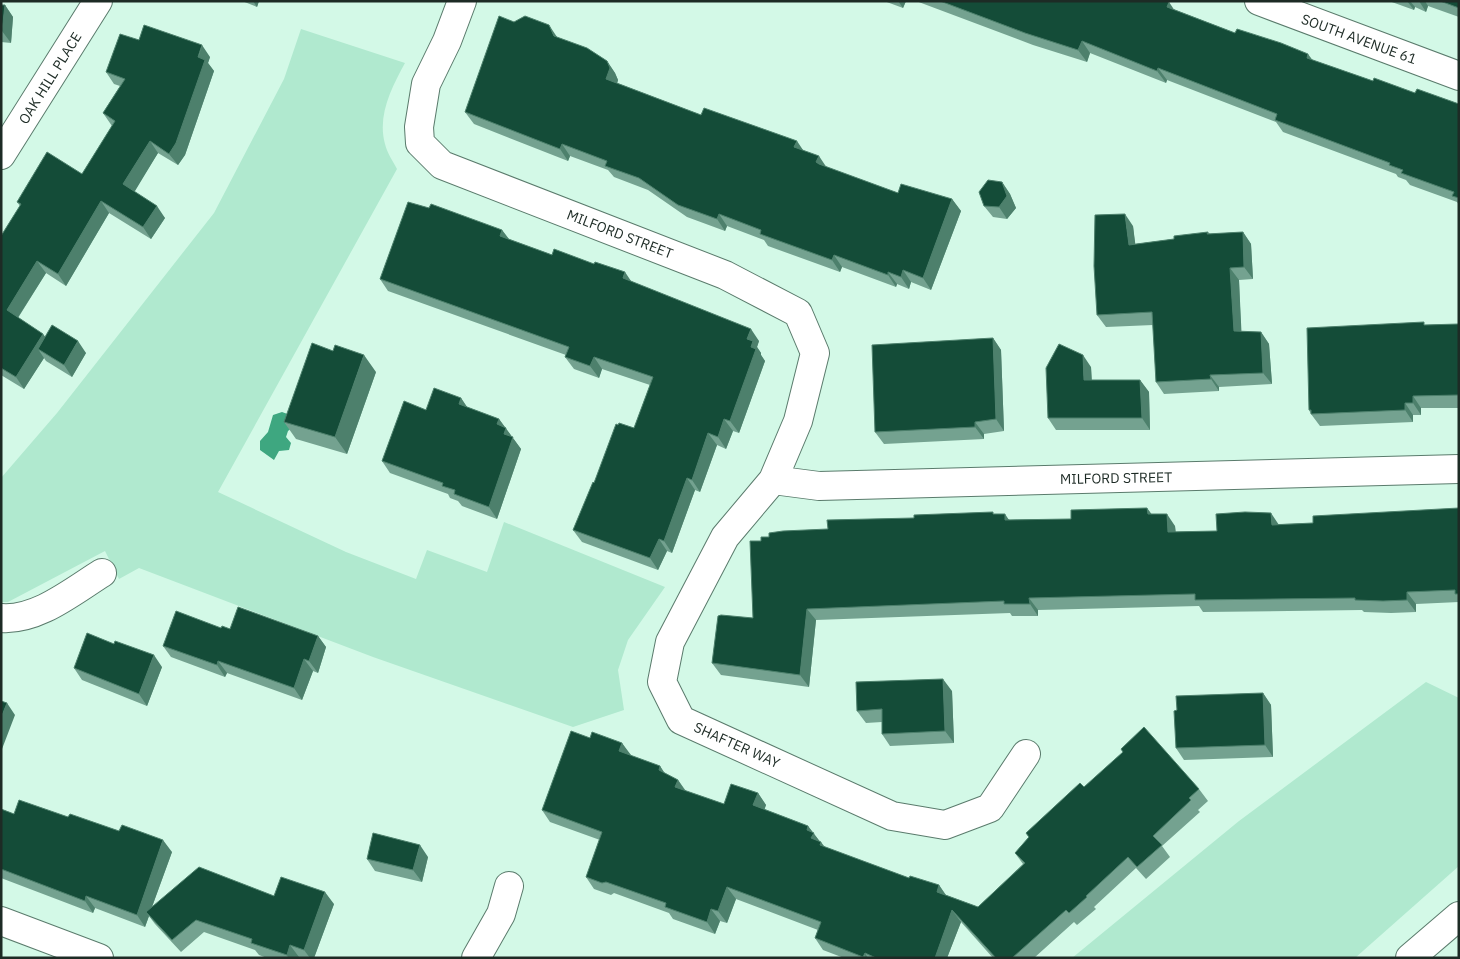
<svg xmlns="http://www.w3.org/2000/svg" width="1460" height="959" viewBox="0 0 1460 959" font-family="'IBM Plex Sans',sans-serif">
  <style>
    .green { fill: #b0e9cf }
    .water { fill: #3ea780 }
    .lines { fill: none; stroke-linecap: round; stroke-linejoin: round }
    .street-casing { stroke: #5a7b6c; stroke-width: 30 }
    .street { stroke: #fff; stroke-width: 28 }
    .wall { fill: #74a290 }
    .shaded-wall { fill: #4d806c }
    .building { fill: #144c38; stroke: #4d806c }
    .labels { text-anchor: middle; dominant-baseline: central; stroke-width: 5; stroke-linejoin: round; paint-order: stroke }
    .street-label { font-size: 14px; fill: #1d2b25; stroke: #fff }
  </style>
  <rect width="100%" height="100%" fill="#d3f9e7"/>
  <!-- green -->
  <path class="green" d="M301 29 405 63C392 87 377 115 385 144 387 153 393 161 397 169L218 492 346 552 416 579 427 550 487 572 504 522 665 587 628 640 618 670 624 710 573 727 373 657 139 568 119 579 105 551 8 602H1V478L57 413 214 213 284 79Z
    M1426 682 1459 698V866L1355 958H1072L1239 821Z"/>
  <!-- water -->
  <path class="water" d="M282 412 293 416 295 425 288 431 286 437 291 443 289 450 279 451 274 460 260 450V441L268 432 273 415Z"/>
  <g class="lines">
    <defs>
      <path id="street" d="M462 1 447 41 426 84 419 127 420 143 442 165 725 275 798 313 815 353 798 421 773 480 725 537 670 642 662 682 681 720 892 816 945 825 990 808 1026 754
        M1259 1 1459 76
        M1 155 98 1
        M773 480 819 486 1459 469
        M1 618C37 621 73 591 102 573
        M1 921 99 958
        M476 958 501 914 509 886
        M1410 958 1459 916"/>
    </defs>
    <!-- street casing -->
    <use href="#street" class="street-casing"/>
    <!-- street -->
    <use href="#street" class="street"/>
  </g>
  <!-- wall -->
  <path class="wall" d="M242 1H259L257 7Z
    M884 1H906L903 8Z
    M916 1H1165L1173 9 1235 33 1373 81 1415 93 1459 104V205L1457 202 1410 185 1406 180 1398 177 1396 174 1283 132 1276 122 1167 80 1166 83 1090 53 1087 62 1033 45Z
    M1389 1H1459V17L1428 6 1426 12 1415 7 1414 10Z
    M1 5H5L13 17 11 43 1 42Z
    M558 38 607 61 615 73 618 80 617 83 701 115 804 151 826 167 898 193 952 199 961 211 931 290 911 282 909 289 897 284 896 287 842 267 840 272 768 246 764 240 727 226 725 231 687 217 648 190 614 177 608 170 570 156 568 161 474 124 465 112Z
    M139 40 210 57 208 63 214 71 185 155 178 165 158 153 134 191 165 218 151 239 109 213 66 286 46 273 18 318 43 334 45 337 86 353 72 377 46 361 44 358 24 389 1 375V236L20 206 17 202 82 174 112 126 103 113 120 86 114 84 106 72Z
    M1002 182 1010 194 1016 208 1007 219 993 217 984 206Z
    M1133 226 1135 244 1174 239 1208 232 1210 234 1243 232 1251 244 1253 279 1239 280 1241 332H1261L1269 344 1272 384 1219 387V391L1164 394 1156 382 1153 325 1106 327 1097 315Z
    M502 230 509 239 544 252 631 281 759 341 757 347 761 353V355L765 361 739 433 733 431 726 449 717 445 700 492 695 490 672 553 667 551 658 570 582 542 573 530 594 483 618 425 634 428 650 385 602 369 599 378 574 369 565 357 566 355 388 291 380 279Z
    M1459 324V408H1421V415H1413V422L1320 426 1311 414 1309 410 1425 325Z
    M993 338 1001 350 1004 431 984 434V439L884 444 875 432Z
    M1091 367 1092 380H1140L1149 392 1150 430H1056L1048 418Z
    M376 372 347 454 296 439 284 422Z
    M461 398 467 407 499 419 521 449 497 519 462 506 458 501 450 498 448 494 390 473 382 461 426 410Z
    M1147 508 1151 514 1175 526 1176 532 1217 531 1279 524 1313 523 1459 508V602L1416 604V612L1391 613 1364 612 1362 610 1203 612 1199 606 1038 610V616H1012L1010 613 816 620 809 687 721 675 712 663 753 618 761 541 769 537 914 518 994 514 1010 520 1071 519Z
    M221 628 318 636 326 647 318 673 313 671 302 700 227 673 225 677 171 657 163 646Z
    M162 667 147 706 82 680 74 668Z
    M952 691 954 743 890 746 882 734V722L866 723 857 711Z
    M1263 693 1271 705 1273 757 1184 760 1176 748Z
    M590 738 622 743 630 756 660 766 664 773 678 780 686 791 724 804 758 793 766 805 764 809 808 826 824 847 909 878 939 885 946 895 978 907 1023 864 1015 853 1029 837 1026 833 1084 787 1199 789 1208 801 1198 810 1200 812 1162 846 1170 857 1146 879 1136 868 1094 907 1096 909 1077 925 1074 922 1034 958H993L961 922 947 958H844L823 950 815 938 818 930 736 899 727 923 720 921 715 934 673 919 669 913 614 893 611 895 594 889 586 877 600 840 550 822 542 810Z
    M1 809 14 814 68 817 172 852 152 907 274 896 334 904 314 958H301L299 957 298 958H267L259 955 255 950 204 932 181 952 155 924 149 916 145 927 95 908 93 913 1 878Z
    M428 857 422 882 375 871 367 859Z"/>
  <!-- shaded-wall -->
  <path class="shaded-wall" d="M253 1H259L257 7Z
    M898 1H906L903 8Z
    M1407 1H1410L1415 7 1414 10Z
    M1419 1H1425L1428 6 1426 12Z
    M1169 2 1177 14 1167 7Z
    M5 5 13 17 11 43 2 31Z
    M549 25 557 37 563 48 554 36Z
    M1082 41 1090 53 1087 62 1078 50Z
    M202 45 210 57 208 63 214 71 185 155 178 165 169 154Z
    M1308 54 1317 66 1307 58Z
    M607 61 615 73 618 80 615 91 606 79Z
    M1158 68 1167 80 1166 83 1157 71Z
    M150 141 158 153 132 196 123 184Z
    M797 141 805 153 794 147Z
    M562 144 570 156 568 161 560 149Z
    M819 156 827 168 816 162Z
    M1002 182 1010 194 1016 208 1007 219 999 207Z
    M952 199 961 211 931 290 923 278Z
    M101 201 109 213 66 286 58 274Z
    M157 206 165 218 151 239 143 227Z
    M719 214 727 226 725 231 717 219Z
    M1125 214 1133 226 1137 257 1129 245Z
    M502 230 511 242 500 236Z
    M1243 232 1251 244 1253 279 1244 267Z
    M834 255 842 267 840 272 832 260Z
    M37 261 46 273 15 322 7 310Z
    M1230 268 1239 280 1242 343 1234 331Z
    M903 270 911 282 909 289 901 277Z
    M625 272 633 284 623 278Z
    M888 272 897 284 896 287 888 275Z
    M751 329 759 341 757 347 761 353V355L765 361 739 433 730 421 747 339Z
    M1261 332 1269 344 1272 384 1263 373Z
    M43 334 52 346 38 349 44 358 24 389 16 377Z
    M993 338 1001 350 1004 431 996 419Z
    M78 341 86 353 72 377 64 365Z
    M364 355 376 372 347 454 335 437Z
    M1083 355 1091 367 1092 392 1084 380Z
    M594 357 602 369 599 378 590 366Z
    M1210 375 1219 387V391L1211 379Z
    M1140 380 1149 392 1150 430 1142 418Z
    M1413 396 1421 408V415L1413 403Z
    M461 398 469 410 459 404Z
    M1405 403 1413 415V422L1405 410Z
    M499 419 521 449 497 519 489 507 497 424Z
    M724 419 733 431 726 449 718 437Z
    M975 422 984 434V439L975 427Z
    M708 433 717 445 700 492 692 480Z
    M687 478 695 490 672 553 664 541Z
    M1147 508 1156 520 1148 514Z
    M1271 513 1279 525H1272Z
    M1005 514 1013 526 1005 520Z
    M1167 514 1175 526 1176 544 1168 532Z
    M659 539 667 551 658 570 650 558Z
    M1407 592 1416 604V612L1407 600Z
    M1029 598 1038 610V616L1030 604Z
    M807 609 816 620 809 687 800 675Z
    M318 636 326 647 318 673 309 661Z
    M154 655 162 667 147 706 139 694Z
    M304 659 313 671 302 700 294 688Z
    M218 661 227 673 225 677 217 665Z
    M943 679 952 691 954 743 945 731Z
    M1263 693 1271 705 1273 757 1265 745Z
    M7 703 15 715 2 749 1 748V718Z
    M622 743 631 755 628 763 619 751Z
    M660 766 668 778 659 770Z
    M678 780 686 792 675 787Z
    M758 793 766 805 762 817 753 805Z
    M808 826 821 843V842L830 854 811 838 807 830Z
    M163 840 172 852 149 915 146 912 149 916 145 927 137 915Z
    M420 845 428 857 422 882 413 870Z
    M939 885 947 897 937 892Z
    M727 887 736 899 727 923 718 911Z
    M325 892 334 904 314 958H310L304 950Z
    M86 896 95 908 93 913 85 901Z
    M711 909 720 921 715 934 707 922Z
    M952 910 961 922 947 958H935Z
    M290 945 299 957 298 958H288L287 955Z
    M865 953 868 958H864Z"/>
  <!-- building -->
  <path class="building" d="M940 1H1165L1169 2 1167 7 1235 33 1237 29 1281 43 1308 54 1307 58 1373 81 1374 78 1415 93 1417 89 1459 104V198L1452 196 1454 192 1401 173 1403 170 1389 165 1390 163 1275 120 1277 114 1158 68 1157 71 1082 41 1078 50 1025 33Z
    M1440 1H1459V8Z
    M1 5H5L2 31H1Z
    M499 16 514 22 525 16 549 25 554 36 587 48 607 61 610 68 606 79 701 115 704 108 797 141 794 147 819 156 816 162 819 164 898 193 901 184 952 199 923 278 903 270 901 277 888 272V275L834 255 832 260 760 234 761 230 719 214 717 219 678 205 639 178 605 166 607 161 562 144 560 149 465 112Z
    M144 25 202 45 198 57 205 60 176 143 169 154 150 141 123 184 157 206 143 227 101 201 58 274 37 261 7 310 43 334 16 377 1 368V236L21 204 17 202 47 152 82 174 115 121 103 113 125 79 106 72 120 34 139 40Z
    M988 180 1002 182 1007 196 999 207 984 206 979 192Z
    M408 202 429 208 431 204 502 230 500 236 544 252 552 255 554 249 594 264 595 262 625 272 623 278 751 329 747 339 753 341 751 347 756 349 730 421 724 419 718 437 708 433 692 480 687 478 664 541 659 539 650 558 573 530 593 482 594 483 616 424 618 425 619 423 634 428 653 377 594 357 590 366 565 357 569 347 380 279Z
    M1125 214 1129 245 1174 239V236L1208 232 1207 234 1243 232 1244 267 1230 268 1234 331 1261 332 1263 373 1210 375 1211 379 1156 382 1152 312 1097 315 1094 266 1095 215Z
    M1424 322V325L1459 324V395L1413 396V403H1405V410L1311 414V410H1309L1307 328Z
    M52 325 78 341 64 365 38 349Z
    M993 338 996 419 975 422V427L875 432 872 345Z
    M312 343 333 351 335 345 364 355 335 437 284 422Z
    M1059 344 1083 355 1084 380H1140L1142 418H1048L1046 368Z
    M434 388 461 398 459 404 499 419 497 424 506 428 504 434 513 437 489 507 454 494 455 490 442 486 443 483 382 461 404 401 426 410Z
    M1147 508 1148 514H1167L1168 532 1217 531 1216 514 1245 512 1271 513 1272 525 1313 523V516L1459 508V594H1455V590L1407 592V600L1383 601 1355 600V598L1195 600V594L1029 598 1030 604H1004V601L807 609 800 675 712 663 718 616 721 615 753 618 750 541H761V537H769V533L783 531 828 529 827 520 914 518V515L993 512V514H1005V520L1071 519V510Z
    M238 607 318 636 309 661 304 659 294 688 218 661 217 665 163 646 176 611 221 628 222 626 230 629Z
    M87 633 114 644 115 641 154 655 139 694 74 668Z
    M943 679 945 731 882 734V709L857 711 856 682Z
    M1263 693 1265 745 1176 748 1174 711 1177 710 1176 696Z
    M1 701 7 703 1 718Z
    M1144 727 1199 789 1189 798 1191 800 1153 836 1162 845 1137 867 1128 857 1086 896 1087 897 1069 913 1066 910 1012 958H996L952 910 935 958H876L865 953 863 957 815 938 821 922 727 887 718 911 711 909 707 922 665 907 666 903 606 882 602 883 586 877 602 832 542 810 571 731 590 738 592 732 622 743 619 751 660 766 659 770 678 780 675 787 724 804 731 784 758 793 753 805 808 826 807 830 814 833 811 838 821 842 820 845 909 878 910 876 939 885 937 892 978 907 1025 863 1015 853 1029 837 1026 833 1080 783 1084 787 1104 769 1123 752 1121 749Z
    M19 800 68 817 70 814 119 831 122 825 163 840 137 915 86 896 85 901 1 869V809L14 814Z
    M373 833 420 845 413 870 367 859Z
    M199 867 274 896 281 877 325 892 304 950 290 945 287 955 251 943 252 939 196 920 172 940 146 912Z"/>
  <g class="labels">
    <!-- street labels -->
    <g class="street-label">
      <text transform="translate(1359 39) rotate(20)">SOUTH AVENUE 61</text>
      <text transform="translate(50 78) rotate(-58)">OAK HILL PLACE</text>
      <text transform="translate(620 234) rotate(21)">MILFORD STREET</text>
      <text transform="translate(1116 478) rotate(-1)">MILFORD STREET</text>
      <text transform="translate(737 745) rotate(24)">SHAFTER WAY</text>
    </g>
  </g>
  <!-- border -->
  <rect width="1460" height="959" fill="none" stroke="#1d2b25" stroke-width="5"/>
</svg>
